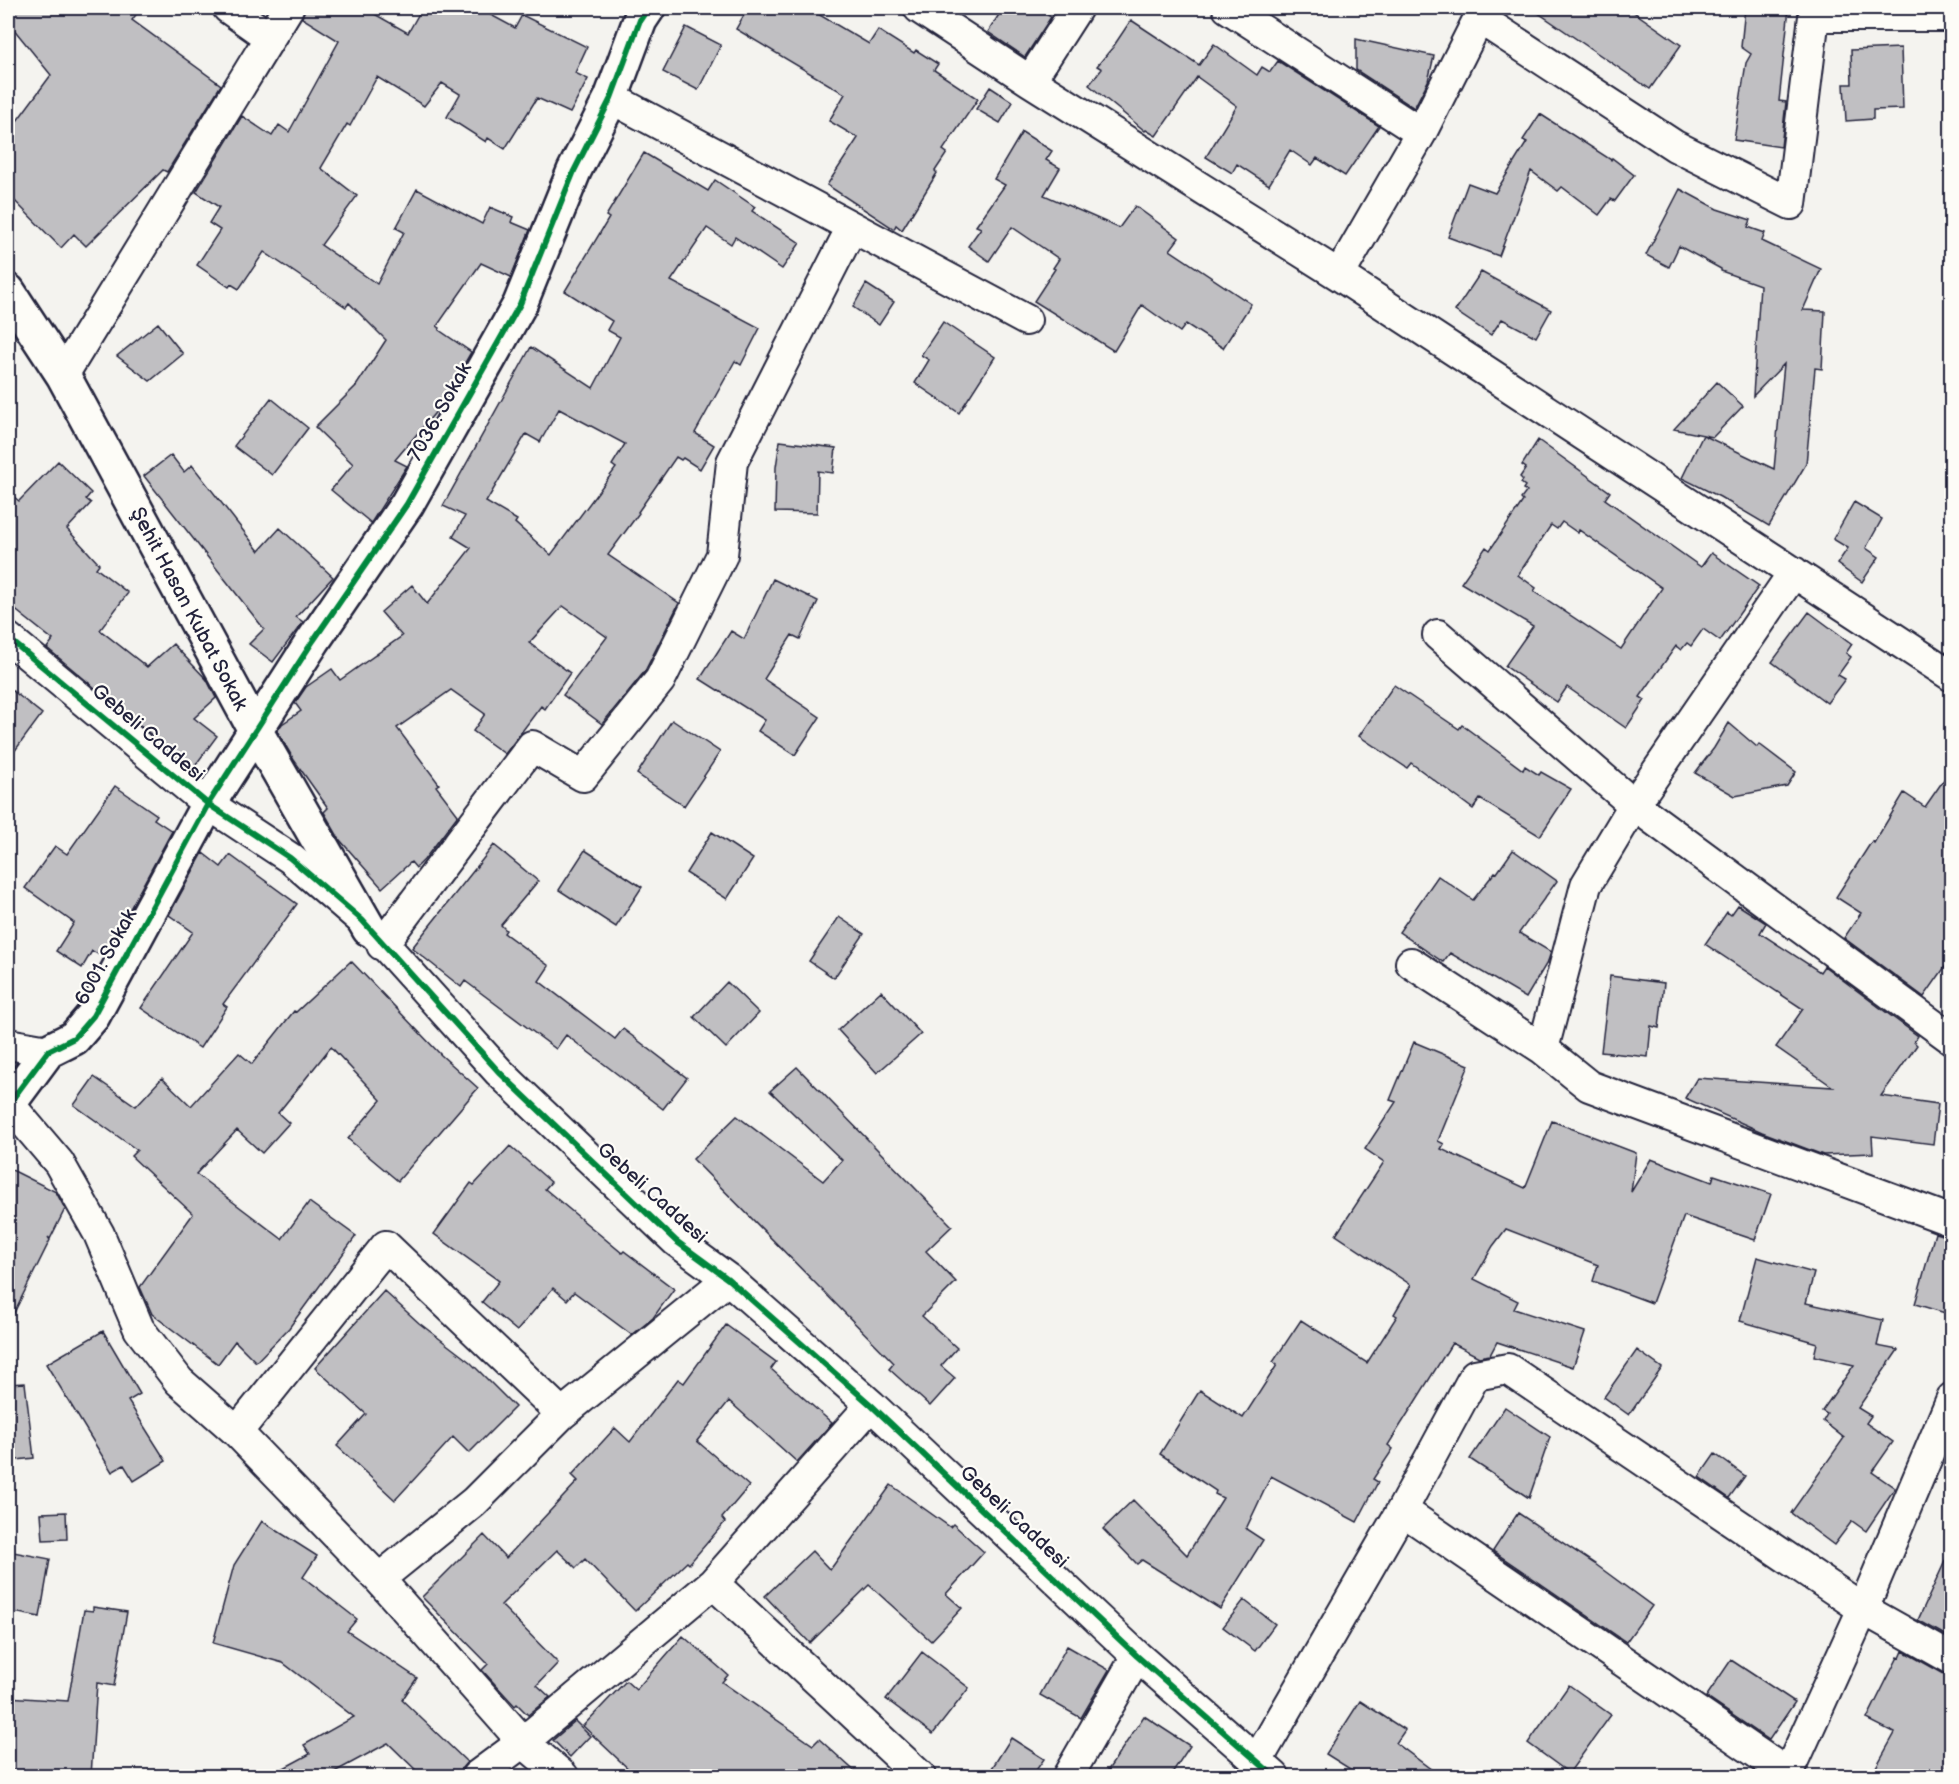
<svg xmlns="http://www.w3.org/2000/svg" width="1959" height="1784" viewBox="0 0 1959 1784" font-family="'Balsamiq Sans',sans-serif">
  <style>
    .building { fill: #c0bfc2; stroke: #22223b; stroke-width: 1.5; fill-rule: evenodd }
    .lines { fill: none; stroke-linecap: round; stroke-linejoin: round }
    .minor-casing { stroke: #22223b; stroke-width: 34 }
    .tertiary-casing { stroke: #22223b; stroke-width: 38 }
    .minor { stroke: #fdfcf7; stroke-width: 30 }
    .tertiary { stroke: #fdfcf7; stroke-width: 33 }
    .cycleway-casing { stroke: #fdfcf7; stroke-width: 10 }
    .cycleway { stroke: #00873e; stroke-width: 6 }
    .labels { text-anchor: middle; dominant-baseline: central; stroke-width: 4.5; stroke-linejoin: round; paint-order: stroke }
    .street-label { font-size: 20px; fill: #22223b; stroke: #fdfcf7 }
  </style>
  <rect width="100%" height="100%" fill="#f4f3ef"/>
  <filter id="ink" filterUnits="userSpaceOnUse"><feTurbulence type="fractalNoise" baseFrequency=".0167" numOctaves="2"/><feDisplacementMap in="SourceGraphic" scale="12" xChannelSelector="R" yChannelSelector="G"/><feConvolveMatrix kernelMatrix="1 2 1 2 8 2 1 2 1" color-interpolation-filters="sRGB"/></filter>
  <g filter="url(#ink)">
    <!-- building -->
    <path class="building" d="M8 8H141L132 20 221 85 167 172 163 170 86 246 74 234 61 248 8 194V133L51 75 8 22Z
      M305 8H364L408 33 422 8H478L515 28 522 15 587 47 575 73 588 79 570 113 537 98 505 149 488 138 486 142 447 117 460 94 442 83 424 106 377 77 350 126 347 124 321 168 357 196 321 245 377 284 404 232 396 228 417 189 482 224 490 207 513 217 511 222 530 230 511 277 481 263 437 326 440 328 439 330 471 352 439 408 395 460 407 466 371 523 331 490 353 464 315 427 356 386 386 340 349 303 346 307 264 252 239 289 231 284 229 287 197 265 220 230 209 223 219 207 196 192 242 116 272 136 279 125 289 132 339 41 302 18Z
      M748 8H808L869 44 878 30 914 53 916 50 938 64 934 70 978 99 943 150 947 153 935 171 937 173 902 230 896 225 894 229 827 185 858 138 829 121 845 94 736 29Z
      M1003 8H1035L1051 17 1025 57 988 32Z
      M1531 8H1628L1681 45 1650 89Z
      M1745 8H1789L1779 101 1786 102 1781 147 1734 140 1746 63 1751 54 1741 47Z
      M1131 20 1199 65 1214 44 1257 75 1262 67 1270 72 1278 61 1379 126 1345 176 1317 158 1312 165 1290 150 1269 185 1237 164 1232 173 1206 157 1237 106 1197 77 1156 136 1146 130 1145 131 1089 85 1102 69 1097 66 1113 47Z
      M686 27 721 45 698 90 663 72Z
      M1356 39 1434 56 1428 81 1414 108 1356 70Z
      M1901 48 1903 109 1873 110V119L1846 121 1844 84H1852L1851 50Z
      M990 87 1013 102 1000 123 976 109Z
      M1540 114 1611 160 1612 158 1634 175 1615 201 1611 199 1599 215 1562 187 1558 191 1531 171 1499 256 1448 237 1468 183 1495 193 1527 142 1523 140Z
      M1022 132 1052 151 1046 160 1060 168 1044 195 1119 228 1135 206 1179 238 1170 250 1251 304 1223 348 1186 324 1180 332 1142 305 1114 351 1034 301 1055 269 1053 268 1059 259 1012 227 989 261 968 246 981 228 976 226 1005 185 994 179Z
      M644 153 708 191 715 180 755 207 752 211 800 243 782 269 735 237 731 244 707 228 671 281 760 328 741 365 735 361 695 433 714 445 700 469 683 458 681 460 676 457 638 512 639 513 608 555 679 603 645 671 602 724 563 695 607 637 563 606 529 643 570 673 545 709 541 706 505 754 473 731 485 714 451 690 397 728 439 784 436 786 458 815 424 860 416 868 411 862 382 888 340 840 324 812 328 808 294 760 277 731 282 724 301 711 295 703 306 687 332 669 340 680 402 636 381 612 412 585 427 604 471 548 453 537 465 516 443 506 531 347 593 388 620 337 607 330 612 321 565 291 609 218 606 216ZM559 409 625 444 612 465 616 468 551 555 515 523 517 520 486 502 526 434 540 442Z
      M1680 189 1717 209 1751 220 1748 227 1765 233 1762 241 1821 269 1803 310 1825 311 1822 369 1815 368 1806 464 1769 526 1720 497 1682 478 1703 435 1774 469 1784 364 1753 396 1760 285 1721 271V269L1679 246 1669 267 1646 255Z
      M1481 272 1551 310 1536 337 1502 319 1491 335 1455 311Z
      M866 284 894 302 879 325 853 307Z
      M943 322 995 357 959 413 915 383 929 360 921 355Z
      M158 323 183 354 150 381 117 356Z
      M1717 382 1743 406 1713 437 1674 429Z
      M271 398 308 428 272 475 234 446Z
      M1538 440 1610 492 1605 499 1701 567 1711 553 1759 586 1720 641 1703 629 1691 646 1687 643 1681 650 1676 646 1640 697 1645 700 1626 728 1567 687 1557 702 1505 666 1533 626 1461 583 1486 547 1490 550 1523 501 1521 499 1527 491 1523 489 1525 486 1521 483 1523 480 1520 477 1526 468 1522 465ZM1562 522 1578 533 1579 530 1662 588 1621 649 1534 591 1536 588 1518 575 1551 525 1557 529Z
      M780 441 836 448 833 473 818 471 817 513 775 512 776 467Z
      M171 455 184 472 192 465 259 551 280 528 333 577 296 617 303 622 273 662 249 644 264 629 144 476Z
      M58 461 91 493 86 499 91 503 67 529 99 564 96 568 128 593 100 630 147 667 173 644 207 680 216 698 194 718 217 736 194 767 154 737 47 648 53 640 8 604V492L19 501Z
      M1854 502 1882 519 1866 548 1879 557 1862 582 1837 564 1848 548 1833 539Z
      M773 579 818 601 800 639 792 635 764 679 820 717 795 755 758 731 765 720 700 679 731 631 744 639Z
      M1809 612 1852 644 1846 653 1851 657 1838 675 1845 679 1827 703 1772 662Z
      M1394 685 1459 729 1462 725 1523 770 1525 766 1539 775 1541 772 1571 789 1540 836 1480 799 1473 809 1411 763 1407 768 1359 736Z
      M8 687 42 714 8 760Z
      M672 720 720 752 684 806 637 774Z
      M1729 723 1757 747 1759 744 1796 772 1787 786 1735 796 1695 773 1714 748Z
      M1952 768V957L1924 997 1844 938 1861 913 1836 897 1872 841 1874 843 1904 793 1925 807Z
      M115 786 157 815 154 819 172 831 104 957 92 951 82 968 56 951 74 923 25 888 55 846 67 854Z
      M712 832 753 859 727 899 686 873Z
      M494 845 538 881 501 925 506 930 504 933 549 966 539 981 615 1039 623 1029 687 1078 663 1109 566 1035 556 1049 465 981 461 987 412 948Z
      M585 850 642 887 616 927 559 890Z
      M1513 850 1557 881 1519 933 1551 952 1548 961 1526 998 1450 953 1443 962 1399 932 1438 876 1473 900 1495 872 1497 873Z
      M203 853 221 867 230 855 297 904 223 1004 227 1007 200 1048 141 1008 193 932 169 915Z
      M1738 905 1766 923 1760 933 1820 972 1824 966 1918 1036 1914 1042 1917 1045 1881 1096 1938 1104 1933 1144 1872 1136 1873 1153 1823 1155 1762 1132 1685 1098 1697 1078 1833 1087 1776 1047 1803 1009 1705 944 1727 912 1731 915Z
      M839 917 864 934 834 978 809 961Z
      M351 961 441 1055 478 1088 398 1181 348 1139 381 1100 331 1047 278 1113 289 1123 262 1153 237 1130 196 1174 282 1239 309 1202 356 1236 289 1328 256 1362 235 1341 218 1364 152 1314 140 1287 193 1214 131 1156 137 1150 74 1105 94 1077 136 1106 162 1078 191 1106 239 1053 252 1064 294 1011 296 1012Z
      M1610 976 1664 983 1659 1028 1651 1026 1648 1057 1601 1052Z
      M727 982 759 1013 726 1048 694 1017Z
      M881 991 921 1034 877 1073 838 1030Z
      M1414 1042 1469 1065 1438 1141 1444 1144 1441 1149 1525 1188 1552 1121 1636 1153 1631 1192 1651 1159 1712 1182 1714 1175 1771 1194 1755 1240 1684 1216 1652 1303 1593 1281 1598 1265 1506 1229 1493 1246 1474 1279 1518 1301 1514 1309 1585 1332 1573 1367 1497 1342 1490 1355 1479 1357 1452 1343 1388 1445 1393 1449 1373 1479 1378 1482 1357 1522 1271 1476 1246 1529 1263 1540 1220 1609 1142 1560 1137 1564 1103 1529 1133 1500 1187 1555 1223 1498 1215 1494 1216 1491 1160 1454 1200 1390 1243 1418 1277 1365 1273 1362 1301 1320 1367 1363 1397 1316 1394 1314 1411 1285 1336 1235 1384 1162 1365 1149 1396 1102 1390 1100Z
      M797 1067 952 1226 926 1251 956 1282 922 1316 957 1348 941 1366 955 1378 930 1406 889 1369 894 1363 693 1159 737 1116 823 1181 842 1160 770 1091Z
      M510 1146 551 1182 545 1189 622 1253 624 1251 674 1289 653 1318 632 1335 574 1292 567 1300 553 1288 517 1331 482 1302 499 1281 434 1234 471 1183 474 1185Z
      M8 1168 56 1192 65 1209 50 1239 48 1237 50 1240 8 1325Z
      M1935 1233 1952 1238V1315L1915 1304Z
      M1757 1257 1814 1273 1806 1303 1883 1320 1877 1346 1898 1350 1858 1408 1871 1416 1866 1423 1893 1442 1872 1472 1895 1488 1866 1531 1852 1521 1834 1545 1791 1513 1844 1438 1823 1421 1827 1414 1822 1411 1854 1365 1814 1356 1817 1343 1740 1321Z
      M384 1291 419 1323 470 1362 515 1407 469 1453 453 1437 395 1500 337 1446 366 1414 315 1368Z
      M726 1325 776 1362 771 1369 832 1423 797 1462 729 1401 697 1441 749 1486 722 1518 725 1522 689 1564 687 1562 635 1611 585 1559 576 1568 557 1550 501 1605 558 1663 537 1685 550 1697 528 1715 517 1704 515 1706 482 1670 488 1664 422 1597 484 1535 506 1558 578 1481 572 1475 615 1428 630 1442 678 1379 684 1383Z
      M103 1331 140 1394 128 1401 166 1461 134 1481 124 1465 112 1472 46 1364Z
      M1637 1350 1662 1368 1629 1415 1604 1397Z
      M25 1383 34 1458 8 1461V1384Z
      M1505 1407 1550 1437 1529 1498 1470 1459Z
      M1715 1454 1745 1476 1729 1498 1699 1477Z
      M891 1485 950 1527 953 1524 984 1552 946 1594 962 1608 931 1641 869 1585 810 1643 765 1596 812 1551 830 1570Z
      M66 1512 67 1539 43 1540 41 1513Z
      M1518 1513 1595 1564 1652 1606 1626 1642 1493 1551Z
      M262 1521 317 1556 303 1577 357 1619 347 1631 417 1678 402 1700 467 1762 461 1769 460 1776H422L388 1743 327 1776H269L310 1754 304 1745 354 1717 283 1663 213 1643 234 1565Z
      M1952 1546V1639L1918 1620Z
      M8 1551 50 1559 40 1617 8 1611Z
      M1244 1600 1275 1624 1255 1651 1223 1627Z
      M93 1607 127 1612 114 1686 97 1683 91 1776H50V1772L8 1770V1697L68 1701 84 1610 93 1611Z
      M683 1636 728 1675 722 1682 813 1745 819 1739 860 1776H636L583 1726 626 1681 636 1690Z
      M1067 1646 1109 1670 1081 1718 1040 1695Z
      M1903 1651 1944 1674 1952 1676V1776H1871L1895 1733 1867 1719 1898 1657 1900 1658Z
      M922 1652 969 1688 933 1734 886 1699Z
      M1731 1660 1795 1702 1769 1740 1706 1697Z
      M1569 1685 1611 1715 1569 1773 1528 1743Z
      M1360 1701 1405 1730 1396 1743 1440 1776H1361L1326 1754Z
      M1144 1716 1190 1746 1170 1776H1104Z
      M575 1721 590 1736 570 1757 553 1740Z
      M1011 1738 1044 1759 1032 1776H987Z"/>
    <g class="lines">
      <defs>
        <path id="minor" d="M228 8 269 37
          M919 8 1030 81 1339 275 1952 676
          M1228 8 1421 133
          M1815 16H1952
          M1479 18 1675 146 1791 204 1815 8
          M1030 81 1077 8
          M611 98 1026 320
          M1339 275 1421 133 1479 18 1481 8
          M63 375 288 8
          M1794 572 1634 805 1586 885 1543 1049 1589 1086 1952 1221
          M1438 635 1634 805 1952 1039
          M8 638 208 804 290 858 362 920 499 1072 676 1241 728 1279 871 1405 1137 1656 1274 1776
          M382 945 532 746 583 776 660 680 722 555 732 462 852 227
          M1411 963 1543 1049
          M8 1044 48 1051
          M8 1103 59 1163 99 1234 139 1329 179 1381 237 1432 379 1579 523 1742 563 1776
          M237 1432 386 1246 562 1414
          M1402 1510 1475 1375 1508 1369 1863 1609 1952 1398
          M379 1579 474 1502 562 1414 728 1279
          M713 1583 920 1776
          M1257 1761 1402 1510 1788 1774
          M477 1776 523 1742 713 1583 871 1405
          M1068 1776 1137 1656
          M1787 1776 1863 1609 1952 1659"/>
        <path id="tertiary" d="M8 291 63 375 255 730 369 929
          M8 1105 48 1051 74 1038 93 1016 208 804 313 641 407 504 520 304 574 171 611 98 640 20 648 8"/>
      </defs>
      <!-- minor casing -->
      <use href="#minor" class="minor-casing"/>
      <!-- tertiary casing -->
      <use href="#tertiary" class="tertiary-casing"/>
      <!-- minor -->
      <use href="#minor" class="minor"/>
      <!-- tertiary -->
      <use href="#tertiary" class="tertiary"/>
      <defs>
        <path id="cycleway" d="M8 638 208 804 290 858 362 920 499 1072 676 1241 728 1279 871 1405 1137 1656 1274 1776
          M8 1105 48 1051 74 1038 93 1016 208 804 313 641 407 504 520 304 574 171 611 98 640 20 648 8"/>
      </defs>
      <!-- cycleway casing -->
      <use href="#cycleway" class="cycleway-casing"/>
      <!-- cycleway -->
      <use href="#cycleway" class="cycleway"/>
    </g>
  </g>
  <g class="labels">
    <!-- street labels -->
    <g class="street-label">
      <text transform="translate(440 412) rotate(-61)">7036. Sokak</text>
      <text transform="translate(189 609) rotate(62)">Şehit Hasan Kubat Sokak</text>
      <text transform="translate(148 733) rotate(40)">Gebeli Caddesi</text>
      <text transform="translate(106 957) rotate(-61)">6001. Sokak</text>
      <text transform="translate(652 1193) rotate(42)">Gebeli Caddesi</text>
      <text transform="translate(1014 1517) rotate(43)">Gebeli Caddesi</text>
    </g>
  </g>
  <!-- margin -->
  <rect width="1959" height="1784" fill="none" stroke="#fdfcf7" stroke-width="30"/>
  <rect x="15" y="15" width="1929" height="1754" fill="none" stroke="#22223b" stroke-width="2" filter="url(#ink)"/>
</svg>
